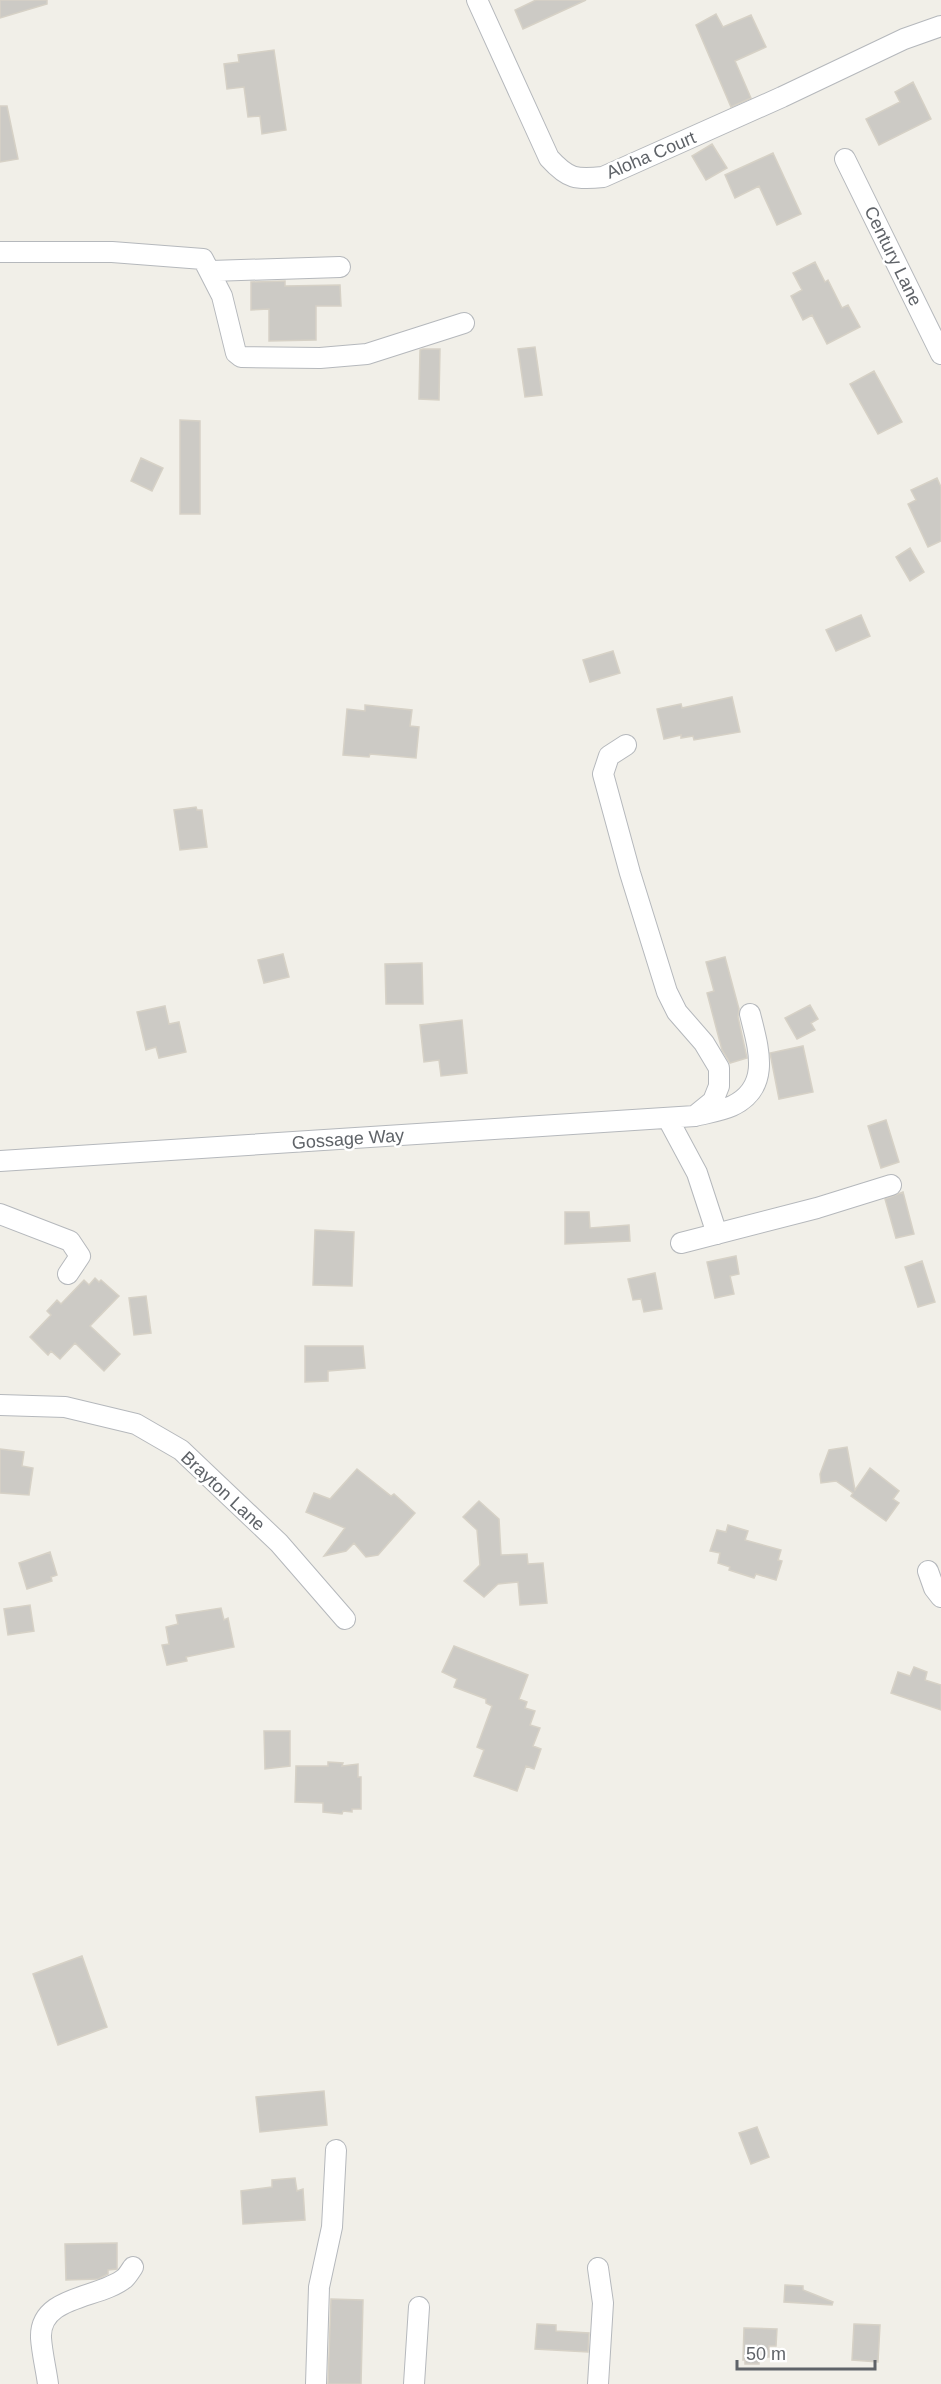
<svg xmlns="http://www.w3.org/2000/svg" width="941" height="2384" viewBox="0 0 941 2384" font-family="Arial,sans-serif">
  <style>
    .building { fill: #cccac5; stroke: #d6d1c6; stroke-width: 1.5 }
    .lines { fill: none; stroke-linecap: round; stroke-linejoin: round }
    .minor-casing { stroke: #b5b8bc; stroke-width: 22 }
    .minor { stroke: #fff; stroke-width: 20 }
    .labels { text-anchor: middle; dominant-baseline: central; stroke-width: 5; stroke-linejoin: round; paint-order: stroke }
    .street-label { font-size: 18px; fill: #5f6368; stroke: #fff }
  </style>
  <rect width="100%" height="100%" fill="#f1efe8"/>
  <!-- building -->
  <path class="building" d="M0 0H47V4L0 18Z
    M536 0H586L523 29 515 10Z
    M716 14 723 27 751 15 766 47 735 61 751 98 731 107 696 25Z
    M274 50 286 130 262 134 260 116 248 117 244 87 227 89 224 64 239 62 238 55Z
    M913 82 931 119 879 145 866 119 900 102 895 92Z
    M0 106H7L18 159 0 162Z
    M712 144 727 168 706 180 692 156Z
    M773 153 801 214 777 225 759 186 735 198 725 175Z
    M815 262 825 282 828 280 842 308 848 305 860 327 827 344 812 315 803 320 791 296 802 290 793 273Z
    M285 281V286L340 285 341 306H316V340L269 341V309L251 310V282Z
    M535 347 542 395 525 397 518 349Z
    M423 349H440L439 400 419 399 420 350Z
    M874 371 902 422 878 434 850 384Z
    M180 420 200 421V514H180Z
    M141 458 163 468 152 491 131 481Z
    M937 478 941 487V541L928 547 908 504 916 500 911 490Z
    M910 548 924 572 910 581 896 557Z
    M861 615 870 636 836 651 826 630Z
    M613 651 620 673 590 682 583 660Z
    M732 697 740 732 694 740 693 736 681 738V735L664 739 657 709 681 704 682 708Z
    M365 705 412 710 410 726 419 727 416 758 370 754 369 757 343 755 347 709 365 711Z
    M196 807 197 810H202L207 847 180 850 174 810Z
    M283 954 289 977 264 983 258 960Z
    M725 957 739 1009 738 1017 747 1058 730 1063 722 1050 707 993 714 991 706 962Z
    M422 963 423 1004H386L385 964Z
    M810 1005 818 1019 811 1023 815 1030 797 1039 785 1018Z
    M165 1006 169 1024 179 1022 186 1052 159 1058 156 1047 146 1050 137 1012Z
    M462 1020 467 1073 441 1076 439 1060 424 1062 420 1025Z
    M803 1046 813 1092 779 1099 770 1053Z
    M886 1120 899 1162 881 1168 868 1126Z
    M903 1192 914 1234 896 1238 885 1199Z
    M565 1212H589L590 1228 629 1225 630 1241 565 1244Z
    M315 1230 354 1232 352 1286 313 1285Z
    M736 1256 739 1274 730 1276 734 1294 715 1298 707 1262Z
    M922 1261 935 1302 918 1307 905 1267Z
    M655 1273 662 1309 644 1312 641 1299 633 1300 628 1279Z
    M95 1278 99 1282 101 1280 119 1296 90 1326 120 1354 104 1371 75 1343 60 1359 51 1351 48 1355 30 1337 51 1315 47 1311 57 1300 61 1304 84 1280 89 1285Z
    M146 1296 151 1333 134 1335 129 1298Z
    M305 1346H363L365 1368 328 1371V1381L305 1382Z
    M847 1447 855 1490 870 1468 899 1491 893 1499 899 1503 886 1521 851 1496 853 1493 836 1481 821 1483 820 1474 829 1450Z
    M0 1449 24 1452 22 1466 33 1468 29 1495 0 1493Z
    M357 1469 391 1496 394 1494 415 1513 378 1555 366 1557 354 1543 346 1551 324 1556 345 1528 306 1512 314 1493 330 1499Z
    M479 1501 499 1519 501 1555 527 1554 528 1564 543 1563 547 1603 520 1605 518 1582 498 1584 484 1597 464 1581 480 1565 477 1530 463 1517Z
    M728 1525 748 1531 745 1540 781 1550 778 1560 782 1561 776 1580 756 1574 754 1578 729 1570 730 1567 718 1563 720 1553 710 1551 717 1530 726 1532Z
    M50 1552 57 1575 51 1577 52 1581 27 1589 19 1563Z
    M30 1605 34 1631 8 1635 4 1609Z
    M221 1608 224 1620 228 1618 234 1647 186 1657 187 1661 167 1665 162 1645 169 1644 166 1627 178 1624 176 1615Z
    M454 1646 528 1675 519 1699 527 1702 525 1708 535 1711 530 1725 540 1728 533 1746 541 1749 534 1769 526 1766 517 1791 474 1776 484 1750 477 1747 492 1706 486 1703V1699L454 1687 457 1679 442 1672Z
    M914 1667 927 1672 925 1680 941 1685V1710L891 1693 898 1672 910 1676Z
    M264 1731H290V1766L265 1769Z
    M328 1762 343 1763 342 1766 358 1764V1777H361V1809H352V1812L343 1811 342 1814 323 1812V1803L295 1802 296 1766H328Z
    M82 1956 107 2027 58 2045 33 1974Z
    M324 2091 327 2125 260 2132 256 2097Z
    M757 2127 769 2157 751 2164 739 2133Z
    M295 2178 297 2191 303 2189 305 2220 243 2224 241 2191 272 2187V2180Z
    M117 2243V2269L108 2270V2274L98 2279 66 2280 65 2244Z
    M785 2285 803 2286V2290L833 2302 832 2305 784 2302Z
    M331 2299 363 2300 361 2384H328Z
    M537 2324 556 2325V2331L589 2333 588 2352 535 2349Z
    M854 2324 880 2325 878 2362 852 2360Z
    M744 2328 777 2329 776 2346H769V2357H759V2364H745V2360H743Z"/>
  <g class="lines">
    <defs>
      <path id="minor" d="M477 0 549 158C568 179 576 180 603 177L782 97 904 39 941 26
        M845 159 941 354
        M0 252H112L203 259 222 296 236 353 241 357 320 358 367 354 464 323
        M211 271 340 267
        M626 745 609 756 603 774 630 873 667 992 677 1012 704 1043 719 1068V1086L713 1101 697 1114
        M668 1119 697 1173 717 1234
        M0 1161 695 1116C707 1113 721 1111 732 1106 772 1087 758 1047 750 1014
        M0 1214 70 1241 80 1256 68 1274
        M681 1243 817 1208 891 1185
        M0 1405 65 1407 136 1424 181 1450 279 1543 345 1619
        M928 1571 934 1588 941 1597
        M598 2268 603 2303 598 2384
        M48 2384C46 2369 42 2353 41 2338 39 2295 100 2299 125 2278 128 2275 131 2270 133 2267
        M316 2384 319 2287 332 2227 336 2150
        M414 2384 419 2307"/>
    </defs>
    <!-- minor casing -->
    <use href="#minor" class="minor-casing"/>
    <!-- minor -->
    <use href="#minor" class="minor"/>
  </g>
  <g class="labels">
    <!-- street labels -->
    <g class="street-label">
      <text transform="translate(651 155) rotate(-23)">Aloha Court</text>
      <text transform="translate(893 256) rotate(64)">Century Lane</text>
      <text transform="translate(348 1139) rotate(-4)">Gossage Way</text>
      <text transform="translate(223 1491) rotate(43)">Brayton Lane</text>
    </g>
  </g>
  <!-- scale -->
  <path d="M737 2360v9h138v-9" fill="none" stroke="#5f6368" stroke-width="3"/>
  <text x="746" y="2360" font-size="18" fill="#5f6368" stroke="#ffffff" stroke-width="4.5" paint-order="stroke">50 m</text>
</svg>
